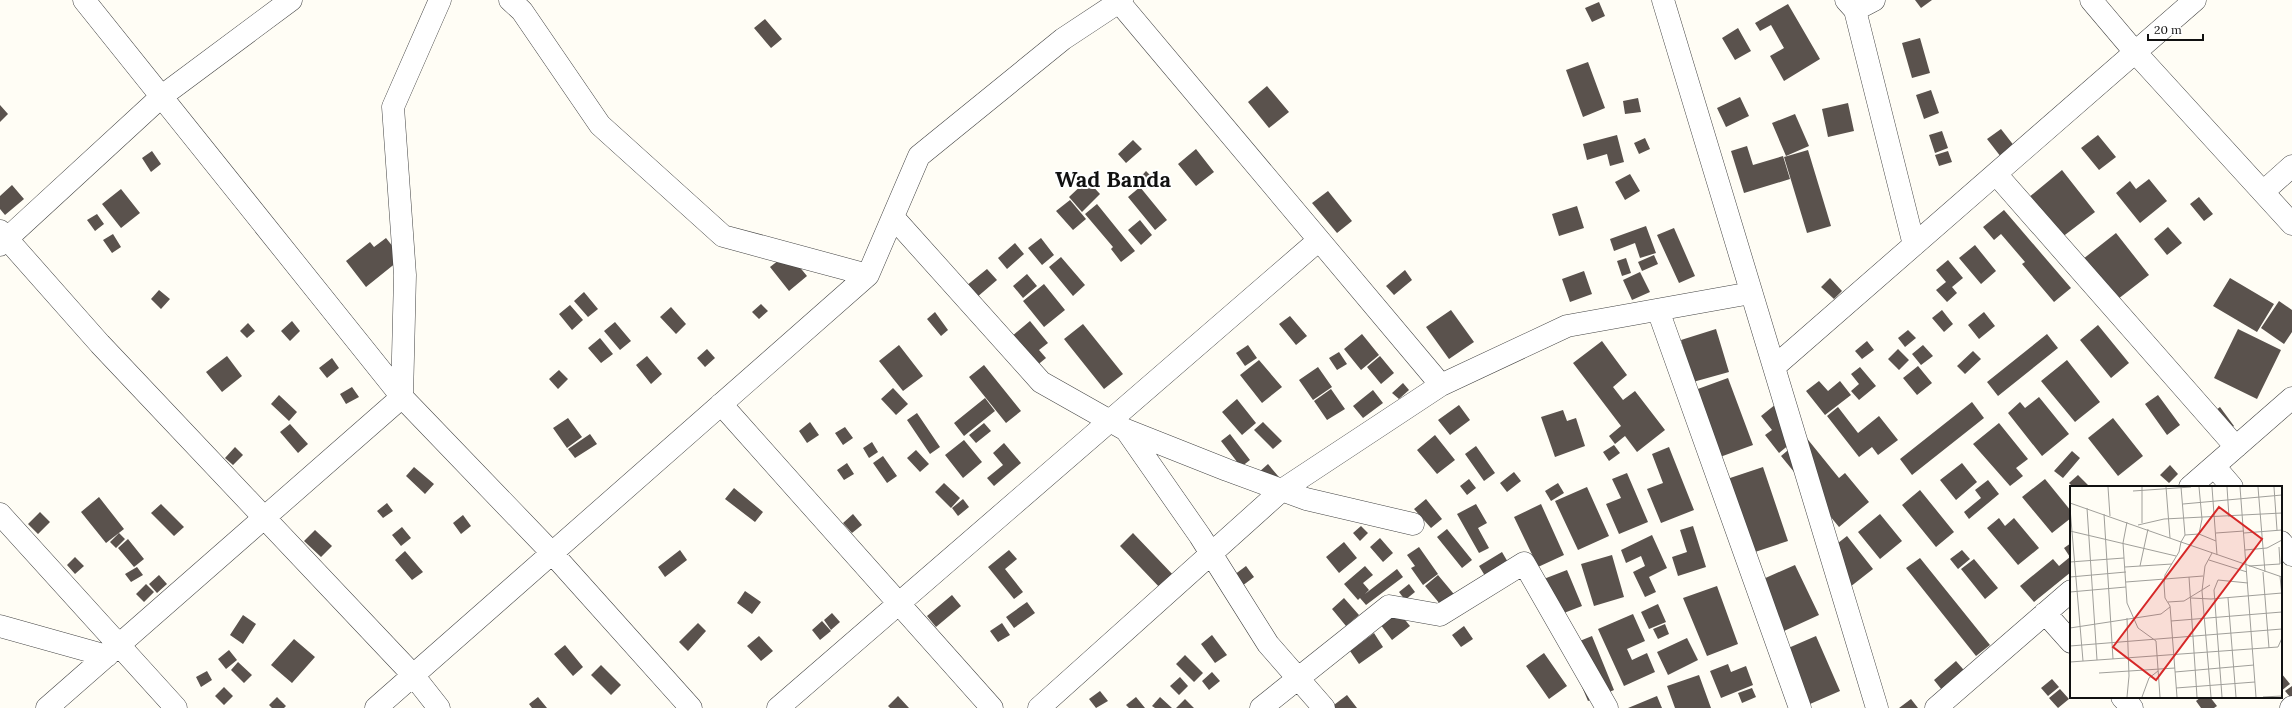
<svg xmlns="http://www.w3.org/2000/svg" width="2292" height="708" viewBox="0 0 2292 708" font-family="Lora,serif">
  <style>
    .building { fill: #5a524d }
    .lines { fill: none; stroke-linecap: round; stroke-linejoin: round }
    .minor-casing { stroke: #444; stroke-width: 23 }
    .minor { stroke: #fff; stroke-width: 22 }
    .labels { text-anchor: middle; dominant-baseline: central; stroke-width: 4; stroke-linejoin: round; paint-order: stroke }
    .town-label { font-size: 22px; font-weight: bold; fill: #111; stroke: #fff }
    .inset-road { fill: none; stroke: #a09f9a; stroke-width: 1 }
    .view { fill: #d62828; fill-opacity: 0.15; stroke: #d62828; stroke-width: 2 }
    .inset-edge { fill: none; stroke: #111; stroke-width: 2 }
  </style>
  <rect width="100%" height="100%" fill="#fffdf5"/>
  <!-- building -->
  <path class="building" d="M1915 0H1932L1921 8Z
    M1599 2 1605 16 1592 22 1585 8Z
    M1788 4 1820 59 1784 81 1770 56 1784 48 1771 25 1760 31 1755 23Z
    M765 19 782 39 771 48 754 28Z
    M1738 28 1751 51 1735 60 1722 38Z
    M1920 38 1930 73 1912 78 1902 43Z
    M1588 62 1605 108 1583 117 1566 70Z
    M1267 86 1289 112 1269 128 1248 102Z
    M1931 90 1939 113 1924 119 1916 95Z
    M1740 97 1749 116 1726 127 1717 108Z
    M1638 98 1641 112 1625 114 1623 101Z
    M1848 103 1854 131 1828 137 1822 109Z
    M0 105 8 114 0 122Z
    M1795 114 1809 146 1786 156 1772 123Z
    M2001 129 2015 147 2001 157 1987 139Z
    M1942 131 1948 148 1935 153 1929 135Z
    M1617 135 1624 162 1610 166 1607 154 1587 160 1583 144Z
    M2098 135 2116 157 2099 170 2081 148Z
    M1645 138 1650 149 1639 154 1634 143Z
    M1133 140 1142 149 1126 163 1118 154Z
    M1747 146 1753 165 1783 156 1790 179 1744 193 1731 151Z
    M1196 149 1214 172 1196 186 1178 164Z
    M1808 150 1831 226 1807 233 1784 157Z
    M152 151 161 164 151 172 142 158Z
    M1948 151 1952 162 1939 166 1935 155Z
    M2062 170 2095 212 2057 241 2028 198Z
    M1146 171 1155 180 1146 189 1137 181Z
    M1630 174 1640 191 1625 200 1615 182Z
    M2149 179 2167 201 2140 223 2116 193 2130 181 2136 189Z
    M1087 180 1100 194 1082 212 1069 197Z
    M12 185 24 199 5 215 0 209V196Z
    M1140 187 1167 220 1155 230 1128 197Z
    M121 189 140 213 121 228 102 204Z
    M1328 191 1352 221 1337 233 1312 203Z
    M2199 197 2213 214 2204 221 2190 204Z
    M1070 200 1086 219 1073 230 1056 211Z
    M1097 204 1135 251 1121 262 1111 249 1113 247 1085 214Z
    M1577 206 1584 228 1559 236 1552 214Z
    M2004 210 2071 288 2054 302 2022 264 2025 262 2001 234 1994 240 1983 227Z
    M97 214 104 224 95 231 87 220Z
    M1140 220 1152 235 1141 245 1128 230Z
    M1646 226 1656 253 1640 258 1635 243 1614 251 1610 239Z
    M2168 227 2182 243 2167 255 2154 239Z
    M1674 228 1695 276 1679 283 1657 235Z
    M2116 233 2149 275 2118 299 2078 263Z
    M113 234 121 247 112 253 103 240Z
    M386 238 402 258 366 287 346 261 370 242 374 247Z
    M1041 238 1054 255 1042 265 1028 248Z
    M1015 243 1024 254 1007 269 998 258Z
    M1975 245 1996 271 1981 284 1959 258Z
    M788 253 807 276 789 291 770 267Z
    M1654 255 1658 264 1642 271 1638 262Z
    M1061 257 1085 285 1073 296 1049 267Z
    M1626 258 1631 273 1622 276 1617 261Z
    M1948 260 1963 278 1952 287 1957 293 1947 302 1936 290 1946 282 1936 270Z
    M987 269 997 280 976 298 966 286Z
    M1405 270 1412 280 1394 295 1386 286Z
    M1584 271 1592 294 1570 302 1562 279Z
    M1640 272 1650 292 1632 300 1623 280Z
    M1027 274 1037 286 1023 298 1013 286Z
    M1830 278 1842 291 1834 299 1821 287Z
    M2230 278 2274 304 2257 332 2213 306Z
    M1044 284 1065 310 1044 327 1023 301Z
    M159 290 170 299 161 309 151 299Z
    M584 292 598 309 588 317 574 301Z
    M2279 301 2292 310V332L2284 344 2261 328Z
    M761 304 768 311 759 319 752 312Z
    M570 305 583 320 572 330 559 314Z
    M671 307 686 324 676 334 660 317Z
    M1451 310 1474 342 1449 359 1426 327Z
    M1942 310 1953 324 1944 332 1932 318Z
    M935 312 948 330 941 336 927 319Z
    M1984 312 1995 326 1979 339 1968 325Z
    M1290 316 1307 336 1296 345 1279 324Z
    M292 321 300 331 290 341 281 331Z
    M1030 321 1048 343 1039 350 1046 358 1035 367 1011 337Z
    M615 322 631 341 620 350 604 331Z
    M248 323 255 331 247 338 240 331Z
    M1083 324 1123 374 1104 389 1064 339Z
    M2098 325 2129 363 2111 378 2080 340Z
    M1716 329 1729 372 1693 382 1681 340Z
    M2238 329 2281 350 2257 399 2214 378Z
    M1908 330 1916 338 1905 347 1898 338Z
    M1362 334 1379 355 1361 370 1344 349Z
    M2047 334 2058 348 1998 396 1987 382Z
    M600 338 613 354 601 363 588 348Z
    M1602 341 1627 375 1613 387 1623 400 1635 391 1665 430 1637 452 1625 436 1615 444 1609 436 1621 426 1573 363Z
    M1867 341 1874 350 1862 359 1855 351Z
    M899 345 923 376 903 391 879 361Z
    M1248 345 1257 358 1245 366 1236 353Z
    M1923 345 1933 356 1921 365 1912 354Z
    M707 349 715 358 705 367 697 358Z
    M1898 349 1909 360 1899 370 1888 359Z
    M1973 351 1981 359 1965 374 1957 366Z
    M1339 352 1347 364 1337 370 1329 358Z
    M227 356 242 376 222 392 206 372Z
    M647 356 662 374 651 384 636 365Z
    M1380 356 1394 373 1381 384 1367 367Z
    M332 358 339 368 327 378 319 368Z
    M1259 360 1282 387 1262 403 1240 375Z
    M2067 360 2100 402 2075 422 2041 381Z
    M984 365 1021 411 1006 423 969 377Z
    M1918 366 1932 383 1917 395 1903 378Z
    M1318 367 1332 387 1313 400 1299 380Z
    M1860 367 1876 386 1859 400 1851 391 1859 384 1851 374Z
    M559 370 568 379 558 389 549 379Z
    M1728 378 1753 445 1720 457 1695 390Z
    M1819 381 1828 391 1840 381 1851 395 1825 415 1806 391Z
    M1403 383 1409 390 1399 399 1392 393Z
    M352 387 359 397 346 404 340 394Z
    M893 388 908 404 896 415 881 399Z
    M1331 389 1345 409 1327 420 1314 401Z
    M1373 390 1383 403 1363 418 1353 406Z
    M279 395 297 412 289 421 271 404Z
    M2158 395 2180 425 2167 435 2145 404Z
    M2039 397 2069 434 2042 456 2008 413 2020 402 2025 408Z
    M985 398 995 411 964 436 954 423Z
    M1237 399 1256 423 1242 435 1222 412Z
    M1972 402 1984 418 1912 475 1900 459Z
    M1776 404 1801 435 1779 453 1765 435 1772 430 1761 416Z
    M1459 405 1470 420 1450 435 1438 420Z
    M1838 407 1858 433 1879 416 1898 440 1878 455 1872 447 1859 457 1827 416Z
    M2220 407 2234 426 2223 435 2208 416Z
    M1563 410 1567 421 1576 418 1585 446 1555 457 1541 417Z
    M917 413 940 447 930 454 907 420Z
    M568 418 582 437 567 448 553 428Z
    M2113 418 2143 456 2118 476 2088 438Z
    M810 422 819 435 807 443 799 431Z
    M1263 422 1282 441 1273 449 1254 430Z
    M984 423 991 431 976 443 969 435Z
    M1999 423 2028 459 2016 468 2023 476 2010 486 1973 444Z
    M290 424 308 444 298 453 280 432Z
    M845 427 853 438 843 445 835 433Z
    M590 434 597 444 575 458 568 449Z
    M1230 434 1250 460 1241 467 1221 441Z
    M1435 435 1455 460 1437 474 1417 450Z
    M1805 436 1839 478 1845 473 1869 502 1839 527 1781 456Z
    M964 440 982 462 963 478 945 455Z
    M872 442 878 452 869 458 863 448Z
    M1004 443 1021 463 994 486 987 478 1003 465 993 453Z
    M1614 445 1620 453 1609 461 1603 452Z
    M1476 446 1495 473 1484 481 1465 454Z
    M235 447 243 455 233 465 225 458Z
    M1669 447 1694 510 1661 523 1647 489 1663 483 1652 454Z
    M916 450 929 464 920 472 907 458Z
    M2072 451 2080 458 2063 478 2054 471Z
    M883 456 897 476 887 483 873 463Z
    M847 463 854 474 844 480 837 470Z
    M1962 463 1977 482 1956 500 1940 480Z
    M1268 464 1289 489 1258 473Z
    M2170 465 2178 474 2169 483 2160 475Z
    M414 467 434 484 425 494 406 476Z
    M1763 467 1788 541 1752 553 1727 479Z
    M1514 472 1521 481 1507 492 1500 483Z
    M1627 473 1648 522 1619 534 1606 504 1621 498 1612 479Z
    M2078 475 2090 487H2073L2069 483Z
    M1469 479 1476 488 1467 495 1460 486Z
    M2045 479 2071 511V518L2052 533 2022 497Z
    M1988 480 1999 494 1969 519 1964 512 1981 498 1975 490Z
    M944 483 960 498 951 508 935 492Z
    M1558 483 1564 493 1551 501 1545 491Z
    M1587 487 1609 536 1578 550 1555 501Z
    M734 488 763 512 755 522 725 499Z
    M1920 490 1954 532 1936 547 1902 505Z
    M99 497 124 529 106 543 81 512Z
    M963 499 969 507 958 516 952 508Z
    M1426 499 1442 519 1431 528 1414 509Z
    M387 503 393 511 383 518 377 511Z
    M161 504 184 527 174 536 151 513Z
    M1476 504 1487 523 1478 528 1489 548 1479 553 1457 514Z
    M1541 504 1564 555 1538 567 1514 517Z
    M40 512 50 522 38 534 28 524Z
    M853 514 862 525 852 533 843 523Z
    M1880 514 1902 541 1880 559 1858 532Z
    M463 515 471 526 461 534 453 523Z
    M1999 518 2005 526 2014 518 2039 548 2018 565 1987 528Z
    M1361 526 1368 533 1360 541 1353 533Z
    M1693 526 1706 567 1678 576 1672 557 1687 552 1680 530Z
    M402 527 411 538 401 546 392 535Z
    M1447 529 1472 560 1462 568 1437 537Z
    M315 530 332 546 321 557 304 541Z
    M119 533 125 539 116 548 110 542Z
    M1133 533 1176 578 1163 591 1120 546Z
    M1652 535 1667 568 1649 577 1656 592 1645 597 1633 572 1645 566 1641 556 1626 563 1621 550Z
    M1847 536 1873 569 1850 587 1824 554Z
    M1380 538 1393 553 1383 562 1370 547Z
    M128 539 144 559 134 567 118 548Z
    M1344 542 1357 558 1339 573 1326 557Z
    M2071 543V572L2034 602 2020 586 2053 559 2059 566 2070 557 2064 548Z
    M1419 547 1438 574 1423 585 1411 568 1415 566 1407 555Z
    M680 550 687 560 665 577 658 567Z
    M1009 550 1017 559 1005 569 1023 592 1014 599 988 567Z
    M1962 550 1970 559 1958 569 1950 559Z
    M405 551 423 572 412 580 395 560Z
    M1502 552 1513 571 1490 584 1479 566Z
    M1612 555 1624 597 1594 606 1581 564Z
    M75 557 84 566 75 574 67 565Z
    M1920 558 1990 645 1976 656 1906 568Z
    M1974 559 1998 588 1985 599 1961 569Z
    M1795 565 1819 615 1784 631 1761 580Z
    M1246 566 1254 577 1242 586 1234 575Z
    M1365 566 1373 575 1363 583 1369 590 1365 594 1397 569 1403 577 1366 605 1360 598 1358 600 1344 584Z
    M137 567 143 575 131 582 125 574Z
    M1567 570 1582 606 1551 618 1536 582Z
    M159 575 167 584 157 593 149 584Z
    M1438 575 1458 599 1445 610 1425 586Z
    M146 584 154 592 144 602 136 594Z
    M1409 584 1415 592 1405 600 1399 592Z
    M1717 586 1738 644 1707 656 1683 598Z
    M745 591 761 602 752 614 737 603Z
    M952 595 961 606 936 627 927 616Z
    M1344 598 1359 615 1346 626 1332 609Z
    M1027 602 1035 613 1014 628 1006 617Z
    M1658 604 1666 622 1649 629 1641 612Z
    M1397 610 1410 626 1392 640 1380 624Z
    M832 613 840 622 831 630 824 620Z
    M1633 614 1645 641 1627 649 1632 660 1647 653 1655 672 1624 686 1598 629Z
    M243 615 256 624 243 644 230 635Z
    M822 621 831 631 820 640 812 630Z
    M698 623 706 631 688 651 679 642Z
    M1002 623 1010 635 998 642 990 631Z
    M1665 624 1669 634 1658 639 1653 629Z
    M1464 626 1473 639 1461 647 1452 635Z
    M1374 633 1383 647 1359 664 1350 651Z
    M1212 635 1227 655 1215 663 1201 644Z
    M759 636 773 651 761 661 747 646Z
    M1592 636 1614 690 1588 701 1565 647Z
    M1816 636 1840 691 1810 704 1786 649Z
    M1687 638 1698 660 1668 675 1657 652Z
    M294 639 315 657 292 683 271 665Z
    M565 645 583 667 573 676 554 654Z
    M229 650 237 660 226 669 218 659Z
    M1544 653 1567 686 1549 699 1526 666Z
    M1185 655 1203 673 1194 682 1176 664Z
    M1956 661 1969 676 1946 695 1934 680Z
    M238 662 252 675 244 683 231 670Z
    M1728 664 1731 672 1746 666 1753 685 1721 698 1710 671Z
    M601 665 621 685 611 695 591 675Z
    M207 671 212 680 201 687 196 677Z
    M1212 672 1220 681 1209 690 1202 681Z
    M2281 673 2290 684 2281 691Z
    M1699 675 1711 708H1675L1667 686Z
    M1180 677 1188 686 1179 695 1170 686Z
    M2052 679 2059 687 2048 696 2041 688Z
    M2292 686V699L2285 691Z
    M224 687 233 696 224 705 215 696Z
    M1752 688 1756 697 1742 703 1738 693Z
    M2060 689 2069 699 2058 708 2049 698Z
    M1100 691 1108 701 1096 708 1089 699Z
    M1347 695 1357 708H1330Z
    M898 696 909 708H890L888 706Z
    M1657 696 1662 708H1628Z
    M277 697 286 706 284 708H272L269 705Z
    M538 697 547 708H532L529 704Z
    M1136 697 1145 708H1129L1126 705Z
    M1160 697 1172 708H1155L1152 706Z
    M2201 697H2210L2217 706 2214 708H2201L2196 701Z
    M1185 699 1194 708H1176Z
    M1911 699 1918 708H1899Z"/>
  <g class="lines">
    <defs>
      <path id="minor" d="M84 0 402 397 552 553 691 708
        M510 0 522 11 600 125 723 236 868 275
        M1663 0 1877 708
        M1846 0 1855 10 1914 245
        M2091 0 2135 52 2292 224
        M1119 2 1441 385
        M1855 10 1874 0
        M1996 174 2236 447
        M2263 192 2292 166
        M893 217 1041 382 1126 430 1227 470 1306 499 1413 524
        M0 231 100 344 413 675 439 708
        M0 245 162 96 291 0
        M1658 310 1800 708
        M1774 367 2195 0
        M721 404 992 708
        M1126 430 1200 536 1268 644 1324 708
        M2214 466 2232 487
        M2190 487 2292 398
        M0 514 176 708
        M2281 542 2292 555
        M2045 613 2071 642
        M0 626 107 656
        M2122 697 2132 708
        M47 708 402 397 405 275 393 107 440 0
        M376 708 868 275 919 156 1063 39 1122 0
        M778 708 1319 240
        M1039 708 1282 490 1441 385 1567 326 1751 293
        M1261 708 1389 606 1440 615 1524 563 1607 708
        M1936 708 2071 591
        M2291 708 2292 707"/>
    </defs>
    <!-- minor casing -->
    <use href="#minor" class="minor-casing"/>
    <!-- minor -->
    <use href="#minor" class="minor"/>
  </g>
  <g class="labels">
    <!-- town labels -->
    <g class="town-label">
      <text x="1113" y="179">Wad Banda</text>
    </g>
  </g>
  <!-- overview -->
  <g transform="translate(2070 486)">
    <rect width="212" height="212" fill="#fffdf5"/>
    <path class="inset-road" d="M38 1 40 30M96 1 100 52M111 1 115 49 111 56 212 91M142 1 147 69M157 1 159 31M170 1 186 211M188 1 195 86M204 1 207 44M63 5 121 1M0 17 111 56 109 66 95 89 94 98 95 112 100 120 107 211M113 18 212 9M0 22 13 175M17 22 27 174M34 28 43 173M57 36 53 57 57 117 68 142 86 155 90 211M72 37V1M68 39 94 33 212 27M0 45 106 70M146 47 174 45M174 47 212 44M129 48 132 33 129 1M115 49 129 48 146 55M175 64 197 62 212 54M139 74 177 86M0 76 54 72M70 80 78 43M179 80 210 78 209 61M55 81 102 78M193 86 199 162M210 90 212 110M0 91 56 86M119 91 127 211M95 93 133 90M56 96 95 93M0 106 56 101M121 112 141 113 212 107M158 112 166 211M98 116 114 115 140 99M57 132 59 190 57 211M101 135 212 126M0 142 91 128 100 121M0 160 212 143M0 176 208 161 212 152M105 186 184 179M29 187 105 182M106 202 185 196M72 211 79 192 88 185M141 211 132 105 135 80 142 67M152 211 144 104 148 94 178 97M193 211 212 210"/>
    <path class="view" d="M149 21 192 53 86 194 43 161Z"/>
    <rect width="212" height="212" class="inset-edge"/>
  </g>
  <!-- scale -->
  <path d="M2148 34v6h55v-6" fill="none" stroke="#111111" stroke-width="2"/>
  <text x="2154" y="34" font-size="12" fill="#111111" stroke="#ffffff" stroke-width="3" paint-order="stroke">20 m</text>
</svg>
